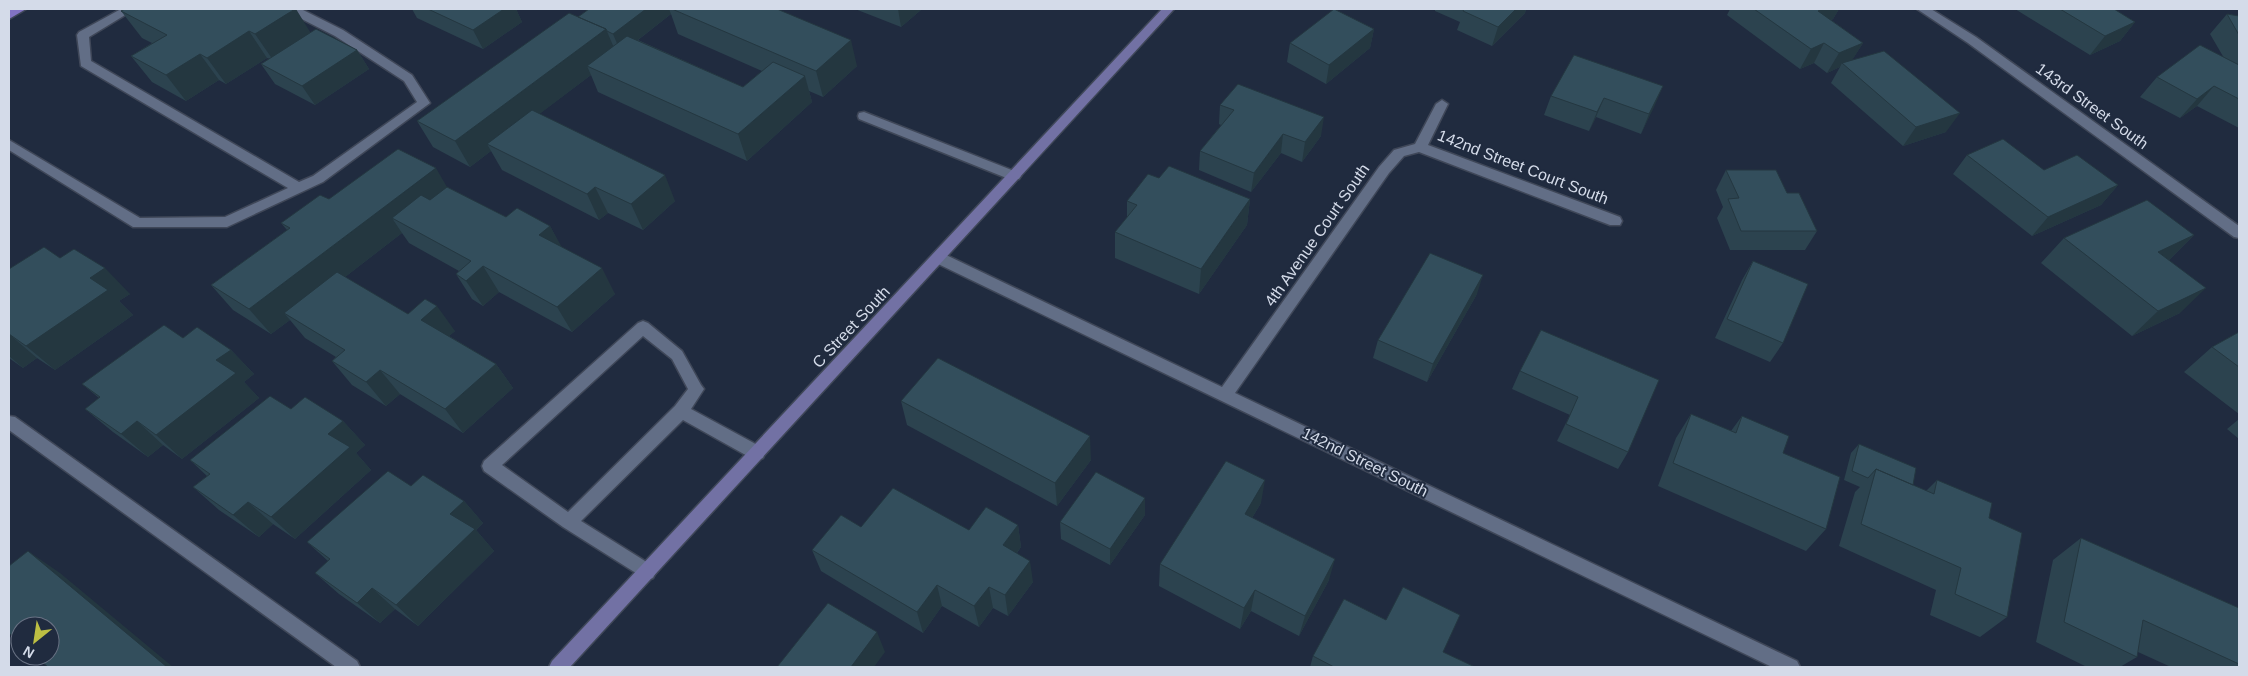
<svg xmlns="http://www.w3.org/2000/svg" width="2248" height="676" viewBox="0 0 2248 676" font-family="Helvetica,sans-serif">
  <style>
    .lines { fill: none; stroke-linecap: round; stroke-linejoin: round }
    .lane-casing { stroke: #3f4758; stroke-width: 3 }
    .street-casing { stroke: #3f4758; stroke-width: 3 }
    .secondary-casing { stroke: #3f4758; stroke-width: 3 }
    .primary-casing { stroke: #3f4758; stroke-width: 3 }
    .lane { fill: #626e86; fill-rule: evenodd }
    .street { fill: #626e86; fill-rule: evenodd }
    .secondary { fill: #7271a4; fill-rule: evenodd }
    .primary { fill: #8273c3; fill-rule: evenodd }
    .wall { fill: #2c434f; fill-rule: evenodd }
    .shaded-wall { fill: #243740 }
    .building { fill: #334e5c; stroke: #243740 }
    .labels { text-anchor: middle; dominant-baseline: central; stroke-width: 4; stroke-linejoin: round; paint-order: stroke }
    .street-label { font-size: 16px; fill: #d4dbe9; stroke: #202b3f }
  </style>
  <rect width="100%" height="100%" fill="#202b3f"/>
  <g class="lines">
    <defs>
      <path id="lane" d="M121 9H135L89 37 91 61 299 182 313 176 417 102 404 81 335 36 288 12 286 9H301L343 30 412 75 430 103 323 182 227 227H133L9 150V140L140 218 225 217 288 188 81 66 77 35 79 32Z
        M864 112 1019 173 1021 176 1019 179H1009L859 119 858 116 859 113Z
        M643 321 648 323 682 351 701 385 704 389 691 409 763 448 765 453 763 458 757 460 751 458 683 420 581 521 653 566 656 572 653 578 647 580 563 527 484 471 482 466 484 461 638 323ZM643 336 672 359 688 389 675 406 568 512 502 465Z
        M9 416 15 417 357 661 360 667H336L9 430Z"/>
      <path id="street" d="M1917 9H1931L1976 37 2239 226V238L2234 237 1968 43Z
        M1442 100 1448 104 1428 145 1620 217 1622 221 1620 225H1610L1419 152 1404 156 1389 173 1235 393 1797 661 1800 667H1772L934 262 932 258 934 254H944L1222 387 1379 167 1394 150 1415 144 1436 104Z"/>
      <path id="secondary" d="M1162 9H1174L570 667H549L552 661Z"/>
      <path id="primary" d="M11 9H26L9 19V10Z"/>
    </defs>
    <!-- lane casing -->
    <use href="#lane" class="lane-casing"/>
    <!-- street casing -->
    <use href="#street" class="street-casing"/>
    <!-- secondary casing -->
    <use href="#secondary" class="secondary-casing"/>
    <!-- primary casing -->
    <use href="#primary" class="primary-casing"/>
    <!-- lane -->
    <use href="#lane" class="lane"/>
    <!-- street -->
    <use href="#street" class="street"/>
    <!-- secondary -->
    <use href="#secondary" class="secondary"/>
    <!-- primary -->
    <use href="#primary" class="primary"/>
  </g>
  <!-- wall -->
  <path class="wall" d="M412 9H516L522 22 483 49 417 18Z
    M589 9H777L857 66 823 97 809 91 812 102 747 161 598 92 591 75 539 114 675 201 643 230 608 213 599 220 502 170 491 151 470 167 433 147 417 121 578 17ZM671 14 678 34 762 71 743 87 638 40Z
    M855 9H922L901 27Z
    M1435 9H1526L1525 13 1492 46 1457 30 1460 22 1435 11Z
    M1730 9H1839L1833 19 1831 20 1863 43 1852 60 1946 132 1903 146 1831 83 1840 67 1827 73 1814 63 1800 69 1727 15Z
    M2015 9H2114L2135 22 2120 41 2090 55Z
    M121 11 311 33 357 50 369 69 315 105 275 84 261 64 270 59 267 58 226 84 219 80 186 101 152 82 131 56 152 43 142 38Z
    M2227 14 2239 16V128L2197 106 2180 118 2140 97 2157 77 2224 58 2210 34Z
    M1374 29 1370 48 1326 84 1287 62 1290 43Z
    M1663 86 1641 134 1596 117 1589 131 1544 115 1551 96Z
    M1220 105 1321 136 1302 162 1281 153 1251 192 1199 170 1200 151 1221 125 1219 124Z
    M1967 155 2044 170 2118 185 2101 205 2032 236 1953 174Z
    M1726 170 1817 231 1805 250H1730L1717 218 1723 207 1716 190Z
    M1159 178 1250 199 1247 225 1199 294 1115 258V232L1127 218V201Z
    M447 187 506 217 550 226 561 247 615 294 572 332 499 292 483 306 472 299 456 274 459 271 409 243 402 233 345 277 408 314 455 331 449 336 496 364 513 388 463 433 400 394 386 406 352 385 332 361 336 357 305 338 290 320 271 334 233 310 211 285 287 230 281 223 329 199Z
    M2194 235 2169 260 2180 313 2132 336 2041 263 2064 238Z
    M60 258 130 294 119 301 133 315 55 370 37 358 23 368 9 358V269Z
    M1753 261 1783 343 1770 362 1715 338 1742 280Z
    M1477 294 1427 382 1373 358 1378 340Z
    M1541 330 1628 452 1618 469 1557 441 1570 415 1512 389 1520 371Z
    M2239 332V414L2184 372 2212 347Z
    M183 338 231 350 254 374 244 382 259 398 182 459 163 445 148 457 113 432 85 409 99 398 82 384Z
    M901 401 1091 460 1057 506 907 425Z
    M291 409 343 421 365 445 356 453 371 470 295 539 273 524 259 537 219 510 193 487 207 476 190 460Z
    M1691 414 1731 431 1742 416 1783 453 1826 529 1806 551 1658 486 1676 438Z
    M2239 419V439L2227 429Z
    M1859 444 1913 485 1926 491 1937 480 1989 518 2007 617 1980 637 1930 615 1936 590 1839 546 1855 492 1860 487 1844 480 1851 453Z
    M464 501 483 523 476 530 494 551 418 626 395 609 380 623 339 594 315 573 328 561 307 542Z
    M1261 503 1252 518 1329 580 1299 636 1251 611 1240 629 1159 586 1160 564Z
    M1145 515 1110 565 1061 539 1060 522Z
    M1018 525 1021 547 1017 553 1033 582 1008 616 993 608 979 627 942 606 923 633 821 571 812 550Z
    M2081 538 2239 608V667H2171L2138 652 2137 657 2120 667H2087L2036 642 2053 560Z
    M1443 652 1475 667H1310L1313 656Z"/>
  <!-- shaded-wall -->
  <path class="shaded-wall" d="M295 9H296L312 35 273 60 255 34Z
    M504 9H516L522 22 483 49 473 30Z
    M646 9H669L671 14 621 53 613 34Z
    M898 9H922L901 27Z
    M1516 9H1526L1525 13 1492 46 1498 27Z
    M1823 9H1839L1833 19 1807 31 1818 11Z
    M2135 22 2120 41 2090 55 2105 36Z
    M606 29 617 55 587 66 591 75 495 148 487 144 491 151 470 167 455 141Z
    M1374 29 1370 48 1326 84 1329 65Z
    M249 31 267 58 226 84 207 58Z
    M851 40 857 66 823 97 816 71Z
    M1824 43 1814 63 1800 69 1811 49Z
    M1863 43 1851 62 1842 63 1840 67 1827 73 1839 53Z
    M357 50 369 69 315 105 302 86Z
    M200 54 219 80 186 101 166 75Z
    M805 76 812 102 747 161 738 134Z
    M1663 86 1655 105 1641 134 1649 114Z
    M2214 86 2197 106 2180 118 2197 99Z
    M1604 98 1596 117 1589 131 1597 112Z
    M1960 113 1946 132 1903 146 1916 127Z
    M1324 117 1321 136 1302 162 1305 142Z
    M1283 134 1281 153 1251 192 1254 173Z
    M436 168 451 194 392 218 402 233 292 318 284 313 290 320 271 334 249 309Z
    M665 175 675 201 643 230 631 204Z
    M2118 185 2101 205 2032 236 2048 217Z
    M595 187 608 213 599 220 587 194Z
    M1250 199 1247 225 1199 294 1201 269Z
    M550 226 564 251 539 235Z
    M2194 235 2169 260 2158 252Z
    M483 266 499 292 483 306 466 281Z
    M105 268 130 294 119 301 133 315 55 370 26 346 90 278Z
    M602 268 615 294 572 332 557 307Z
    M1483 275 1477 294 1427 382 1433 364Z
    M2206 288 2180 313 2132 336 2158 311Z
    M437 306 455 331 439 345 421 320Z
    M9 334 37 358 23 368 9 356Z
    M231 350 254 374 244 382 259 398 182 459 156 435 216 360Z
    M496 364 513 388 463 433 445 409Z
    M380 370 400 394 386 406 366 382Z
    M137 421 163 445 148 457 121 434Z
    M343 421 365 445 356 453 371 470 295 539 271 517 328 434Z
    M1090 436 1091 460 1057 506 1055 483Z
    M1265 480 1261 503 1241 536 1245 514Z
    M1145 498V515L1110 565V549Z
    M464 501 483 523 476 530 494 551 418 626 396 605 450 514Z
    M248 502 273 524 259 537 233 515Z
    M1018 525 1021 547 1006 567 1003 545Z
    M28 551 60 573 173 667H167Z
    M1335 559 1329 580 1299 636 1305 616Z
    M1030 561 1033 582 1008 616 1005 595Z
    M937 585 942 606 923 633 917 612Z
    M989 587 993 608 979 627 974 606Z
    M372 588 395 609 380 623 357 603Z
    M1255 590 1251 611 1240 629 1244 608Z
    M877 632 885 652 874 667H851Z"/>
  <!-- building -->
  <path class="building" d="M125 9H295L255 34 249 31 207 58 200 54 166 75 131 56 167 35 121 11Z
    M428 9H504L473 30Z
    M589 9H646L613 34 607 31 606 29 578 17Z
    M672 9H777L851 40 816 71Z
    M1334 9 1374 29 1329 65 1290 43Z
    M1464 9H1516L1498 27 1463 11Z
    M1754 9H1823L1818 11 1863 43 1839 53 1824 43 1811 49Z
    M2060 9H2114L2135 22 2105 36Z
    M569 13 606 29 455 141 417 121Z
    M2227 14 2239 16V35Z
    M316 29 357 50 302 86 261 64Z
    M627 36 743 87 773 62 805 76 738 134 587 66Z
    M2200 45 2239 65V99L2214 86 2197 99 2157 77Z
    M1884 51 1960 113 1916 127 1842 63Z
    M1574 55 1663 86 1649 114 1604 98 1597 112 1551 96Z
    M1238 84 1324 117 1305 142 1283 134 1254 173 1200 151 1234 110 1220 105Z
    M532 110 665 175 631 204 595 187 587 194 487 144Z
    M2003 139 2044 170 2077 155 2118 185 2048 217 1967 155Z
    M398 149 436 168 249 309 211 285 290 228 281 223 320 195 329 199Z
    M1169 166 1250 199 1201 269 1115 232 1137 205 1127 201 1148 174 1159 178Z
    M1726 170H1776L1787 193H1799L1817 231H1741L1728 199 1739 198Z
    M447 187 506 217 517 208 550 226 539 235 602 268 557 307 483 266 466 281 456 274 471 261 392 218 421 195 430 200Z
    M2147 200 2194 235 2158 252 2206 288 2158 311 2064 238Z
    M44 247 60 258 74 249 105 268 90 278 108 290 26 346 9 334V269Z
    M1430 253 1483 275 1433 364 1378 340Z
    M1753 261 1808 284 1783 343 1727 319Z
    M337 272 408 314 425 299 437 306 421 320 496 364 445 409 380 370 366 382 332 361 345 350 284 313Z
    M164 325 183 338 197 327 231 350 216 360 236 373 156 435 137 421 121 434 85 409 100 397 82 384Z
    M1541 330 1659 380 1628 452 1566 424 1578 397 1520 371Z
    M2239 332V367L2212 347Z
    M938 358 1090 436 1055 483 901 401Z
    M270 396 291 409 305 397 343 421 328 434 350 447 271 517 248 502 233 515 193 487 210 474 190 460Z
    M1691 414 1736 433 1742 416 1789 436 1783 453 1840 477 1826 529 1673 463Z
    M1859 444 1916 468 1913 485 1876 469 1868 478 1852 471Z
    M1226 461 1265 480 1245 514 1335 559 1305 616 1255 590 1244 608 1160 564Z
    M1876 469 1934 494 1937 480 1992 503 1989 518 2022 533 2007 617 1955 594 1961 568 1861 524Z
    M388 471 411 486 423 475 464 501 450 514 475 529 396 605 372 588 357 603 315 573 330 559 307 542Z
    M1096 472 1145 498 1110 549 1060 522Z
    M893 488 969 530 986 507 1018 525 1003 545 1030 561 1005 595 989 587 974 606 937 585 917 612 812 550 841 515 861 527Z
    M2081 538 2239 608V664L2143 620 2137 657 2064 622Z
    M28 551 167 667H48L35 656H50V626H20V643L9 633V566Z
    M1403 587 1460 615 1443 652 1475 667H1334L1313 656 1344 599 1386 620Z
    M828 603 877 632 851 667H777Z"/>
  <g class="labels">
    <!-- street labels -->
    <g class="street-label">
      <text transform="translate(2092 106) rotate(36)">143rd Street South</text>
      <text transform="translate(1523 167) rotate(21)">142nd Street Court South</text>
      <text transform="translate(1317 235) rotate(-55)">4th Avenue Court South</text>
      <text transform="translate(851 327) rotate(-47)">C Street South</text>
      <text transform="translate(1365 462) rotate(26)">142nd Street South</text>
    </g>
  </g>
  <!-- border -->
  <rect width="2248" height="676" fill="none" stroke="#d4dbe9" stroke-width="20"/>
  <!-- north arrow -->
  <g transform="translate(35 641) rotate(210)"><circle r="24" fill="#202b3f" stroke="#687183"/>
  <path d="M0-4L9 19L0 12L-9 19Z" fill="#bdbf43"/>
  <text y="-8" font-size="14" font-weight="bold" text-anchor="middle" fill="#d4dbe9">N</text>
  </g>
</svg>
